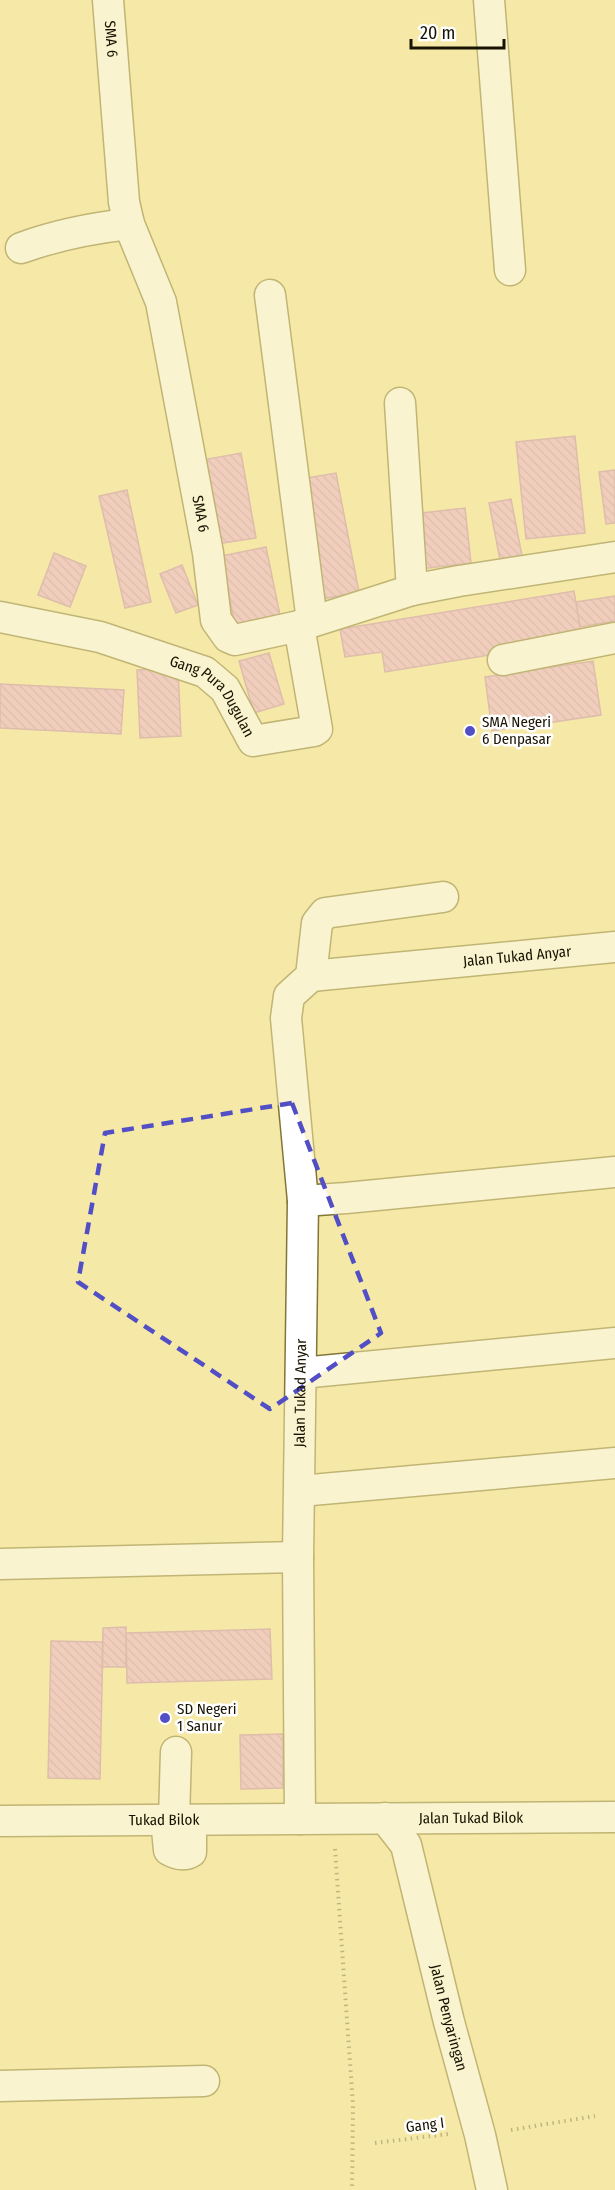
<svg xmlns="http://www.w3.org/2000/svg" width="615" height="2190" viewBox="0 0 615 2190" font-family="'Fira Sans Condensed',sans-serif">
  <style>
    .building { fill: url(#building-back-hatch); stroke: #c089ae; stroke-width: 1.5 }
    .lines { fill: none; stroke-linecap: round; stroke-linejoin: round }
    .minor-casing { stroke: #817638; stroke-width: 33 }
    .path { stroke: #7f774e; stroke-width: 4; stroke-dasharray: 1.5 4.5; stroke-linecap: butt }
    .minor { stroke: #fff; stroke-width: 30 }
    .marked { fill: none; stroke: #524fc6; stroke-width: 4.5; stroke-dasharray: 12 8; stroke-linejoin: round }
    .poi-dot { fill: #524fc6; stroke: #fff; stroke-width: 2 }
    .labels { text-anchor: middle; dominant-baseline: central; stroke-width: 5; stroke-linejoin: round; paint-order: stroke }
    .street-label { font-size: 15px; fill: #181300; stroke: #fff }
    .poi-label { font-size: 15px; fill: #181300; stroke: #fff; text-anchor: start }
  </style>
  <defs>
    <pattern id="building-back-hatch" width="6" height="6" patternUnits="userSpaceOnUse" patternTransform="scale(1.5)"><rect width="6" height="6" fill="#e8abd4"/><path d="M-1 5l2 2M0 0l6 6M5-1l2 2" fill="none" stroke="#c692b4"/></pattern>
  </defs>
  <rect width="100%" height="100%" fill="#f5e9a8"/>
  <!-- building -->
  <path class="building" d="M575 436 585 533 526 539 516 442Z
    M241 453 256 538 217 544 202 460Z
    M615 470V523L606 524 599 472Z
    M336 473 359 592 322 599 300 479Z
    M127 490 151 602 125 608 99 496Z
    M511 499 522 556 500 560 489 503Z
    M465 508 471 563 420 569 413 514Z
    M266 547 280 615 235 625 221 556Z
    M54 553 86 566 70 607 38 595Z
    M182 565 198 605 176 613 160 574Z
    M574 591 582 640 385 672 382 652 345 657 340 629Z
    M615 596V621L580 627 576 602Z
    M269 653 284 704 254 713 239 661Z
    M593 661 601 715 492 731 485 677Z
    M178 668 181 736 140 738 137 670Z
    M0 684 124 690 121 734 0 728Z
    M126 1627V1667H102L103 1628Z
    M270 1629 272 1679 127 1683 126 1633Z
    M51 1641 103 1642 100 1779 48 1778Z
    M283 1734V1788L241 1789 240 1735Z"/>
  <g class="lines">
    <defs>
      <g id="minor">
        <path id="s1" d="M108 0 124 202 129 224 161 302 208 553 216 620 228 637 235 640 299 626 412 590 459 581 615 557"/>
        <path d="M489 0 510 270"/>
        <path d="M21 248C57 235 92 228 129 224"/>
        <path d="M270 295 312 621"/>
        <path d="M400 403 412 590"/>
        <path id="s2" d="M0 617 100 637 205 672 225 689 253 741 314 731 317 729 299 626"/>
        <path d="M503 660 615 638"/>
        <path id="s3" d="M311 976 615 947"/>
        <path d="M303 1201 346 1198 615 1172"/>
        <path d="M301 1373 615 1343"/>
        <path d="M300 1491 615 1463"/>
        <path d="M0 1564 298 1557"/>
        <path id="s4" d="M385 1818 406 1845 449 2022 480 2135 492 2190"/>
        <path d="M166 1819 169 1850C176 1854 184 1856 191 1852V1820"/>
        <path d="M174 1819 176 1752"/>
        <path id="s5" d="M300 1819 298 1557 303 1201 286 1018 289 996 311 976 317 923 325 913 443 897"/>
        <path id="s6" d="M0 1821 615 1817"/>
        <path d="M0 2086 204 2081"/>
      </g>
    </defs>
    <!-- minor casing -->
    <use href="#minor" class="minor-casing"/>
    <!-- path -->
    <path class="path" d="M335 1849 353 2105 352 2190
      M511 2130 595 2116
      M375 2143 448 2134"/>
    <!-- minor -->
    <use href="#minor" class="minor"/>
  </g>
  <!-- marked area -->
  <path d="M0 0H615V2190H0ZM292 1103 381 1333 270 1409 78 1282 105 1133Z" fill="#f5e9a8" fill-opacity=".55" fill-rule="evenodd"/>
  <path class="marked" d="M292 1103 381 1333 270 1409 78 1282 105 1133Z"/>
  <!-- markers -->
  <g class="poi-dot">
    <circle cx="470" cy="731" r="6"/>
    <circle cx="165" cy="1718" r="6"/>
  </g>
  <g class="labels">
    <!-- street labels -->
    <g class="street-label">
      <text stroke="none"><textPath href="#s1" startOffset="39">SMA 6</textPath></text>
      <text stroke="none"><textPath href="#s1" startOffset="525">SMA 6</textPath></text>
      <text stroke="none"><textPath href="#s2" startOffset="234">Gang Pura Dugulan</textPath></text>
      <text stroke="none"><textPath href="#s3" startOffset="207">Jalan Tukad Anyar</textPath></text>
      <text stroke="none"><textPath href="#s5" startOffset="426">Jalan Tukad Anyar</textPath></text>
      <text stroke="none"><textPath href="#s6" startOffset="471">Jalan Tukad Bilok</textPath></text>
      <text stroke="none"><textPath href="#s6" startOffset="164">Tukad Bilok</textPath></text>
      <text stroke="none"><textPath href="#s4" startOffset="212">Jalan Penyaringan</textPath></text>
      <text transform="translate(425 2125) rotate(-7)">Gang I</text>
    </g>
    <!-- poi labels -->
    <g class="poi-label">
      <text x="482" y="722">SMA Negeri<tspan x="482" dy="17">6 Denpasar</tspan></text>
      <text x="177" y="1709">SD Negeri<tspan x="177" dy="17">1 Sanur</tspan></text>
    </g>
  </g>
  <!-- scale -->
  <path d="M411 39v9h93v-9" fill="none" stroke="#181300" stroke-width="3"/>
  <text x="420" y="39" font-size="18" fill="#181300" stroke="#ffffff" stroke-width="4.5" paint-order="stroke">20 m</text>
</svg>
